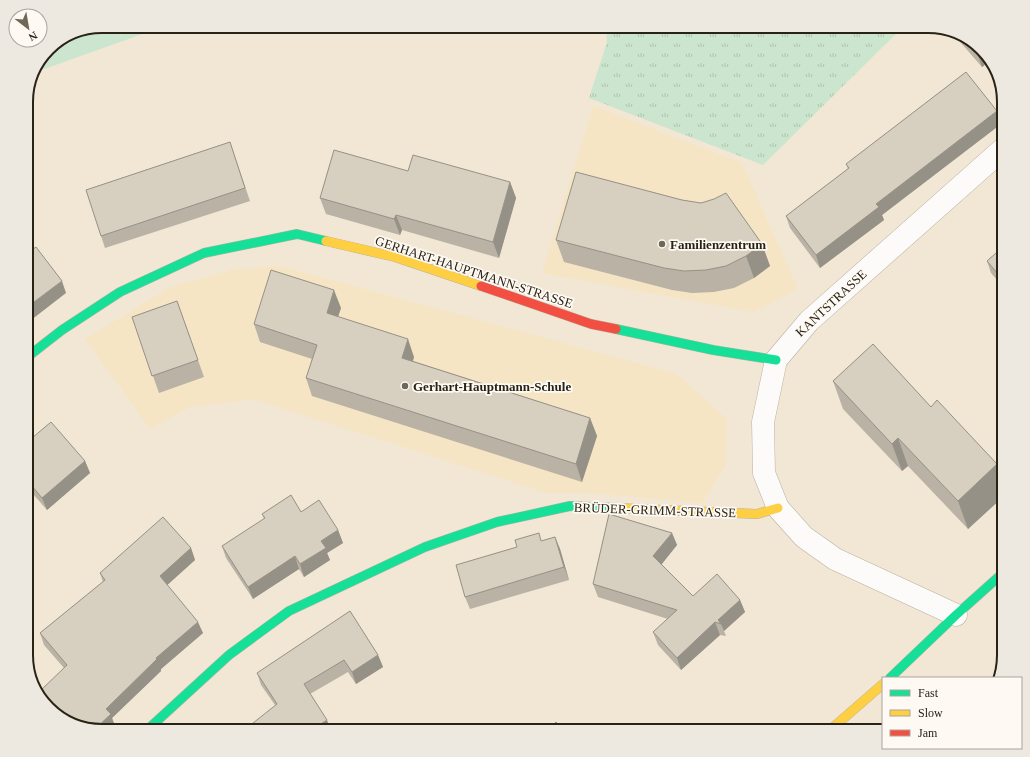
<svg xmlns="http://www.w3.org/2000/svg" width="1030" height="757" viewBox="0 0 1030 757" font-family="'Times New Roman',serif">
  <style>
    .built { fill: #f5e5c5 }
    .grass { fill: #cce5ce }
    .park { fill: url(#park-tufts) }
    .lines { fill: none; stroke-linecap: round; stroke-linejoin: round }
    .street-casing { stroke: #b9b1a2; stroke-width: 23 }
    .fast-casing { stroke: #b9b1a2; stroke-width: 10 }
    .slow-casing { stroke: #b9b1a2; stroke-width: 10 }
    .jam-casing { stroke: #b9b1a2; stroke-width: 10 }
    .street { stroke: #fdfbf9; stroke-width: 22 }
    .fast { stroke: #16e098; stroke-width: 9 }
    .slow { stroke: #ffcf43; stroke-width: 9 }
    .jam { stroke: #f24e42; stroke-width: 9 }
    .wall { fill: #b9b2a5 }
    .shaded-wall { fill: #969186 }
    .building { fill: #d7cfc0; stroke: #969186 }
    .poi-dot { fill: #6f6858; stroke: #fefaf3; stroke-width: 1.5 }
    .labels { text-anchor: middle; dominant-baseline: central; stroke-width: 3.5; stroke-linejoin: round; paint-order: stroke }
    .poi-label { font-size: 13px; font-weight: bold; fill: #292316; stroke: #fefaf3; text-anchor: start }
    .street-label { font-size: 13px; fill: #292316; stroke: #fefaf3 }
    .rim { fill: none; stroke: #292316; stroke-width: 2 }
  </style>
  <defs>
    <pattern id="park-tufts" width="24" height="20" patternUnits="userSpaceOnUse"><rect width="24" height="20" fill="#cce5ce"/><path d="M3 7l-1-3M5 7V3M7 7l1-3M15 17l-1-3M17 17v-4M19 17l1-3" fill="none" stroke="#afc4b0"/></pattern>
  </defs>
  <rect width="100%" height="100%" fill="#f1e7d4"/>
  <!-- built -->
  <path class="built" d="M593 106 742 163 798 289 753 312 542 273Z
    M280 266 677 374 727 419 726 465 702 503 589 493H547L253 399 188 408 150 429 85 339 169 288 231 270Z"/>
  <!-- grass -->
  <path class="grass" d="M102 26H165L33 73 34 68 52 45Z"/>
  <!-- park -->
  <path class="park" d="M606 26H904L763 165 589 98 607 42Z"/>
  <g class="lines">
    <defs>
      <path id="street" d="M956 615 835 559 804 537 778 508 764 473 763 422 776 360 809 321 1004 148"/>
      <path id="fast" d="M616 329 713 350 776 360
        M26 358 62 330 120 292 204 253 297 234 326 241
        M890 678 956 615 1004 572
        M146 731 229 655 289 611 425 547 497 522 570 506 617 508"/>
      <path id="slow" d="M326 241 395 257 481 286
        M617 508 757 514 778 508
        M829 731 883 684"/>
      <path id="jam" d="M481 286 591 324 616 329"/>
    </defs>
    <!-- street casing -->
    <use href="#street" class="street-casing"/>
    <!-- fast casing -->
    <use href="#fast" class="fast-casing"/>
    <!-- slow casing -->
    <use href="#slow" class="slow-casing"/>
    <!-- jam casing -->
    <use href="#jam" class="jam-casing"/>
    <!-- street -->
    <use href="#street" class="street"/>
    <!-- fast -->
    <use href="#fast" class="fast"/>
    <!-- slow -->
    <use href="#slow" class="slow"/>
    <!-- jam -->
    <use href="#jam" class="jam"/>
  </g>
  <!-- wall -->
  <path class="wall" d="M954 35 974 42 990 61 982 67Z
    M997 111 1001 124 882 215 884 220 820 268 790 228 786 216 848 169 846 164Z
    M230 142 250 201 105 248 101 236Z
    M408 171 510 182 516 198 499 258 402 230 400 235 326 214 320 198Z
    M556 240 762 244 770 266 754 278 734 288 714 292 692 293 672 290 564 262Z
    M1004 246V288L991 273 987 261Z
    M177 301 204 377 159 393 132 317Z
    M341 308 338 317 414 357 413 361 590 418 597 436 582 482 312 396 306 378 312 359 260 342 254 324Z
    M833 381 931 407 997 464 1004 482V496L968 529 908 466 902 471 843 409Z
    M26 443 85 461 90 473 47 510 26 486Z
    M301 512 338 530 343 543 327 553 330 560 304 577 299 569 253 599 226 558 222 546 264 519 262 514Z
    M672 533 677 545 661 564 693 596 740 600 745 612 724 631 726 636 720 635 681 670 658 645 653 632 668 619 598 597 593 584Z
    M555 537 560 549 569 580 470 609 465 597 542 541Z
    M191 548 195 560 167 585 203 633 161 669V671L112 718 115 726 109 731H102L64 668 44 645 40 633 103 582 100 573Z
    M378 655 383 667 356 684 348 672 310 694 275 705 261 685 257 673Z"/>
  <!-- shaded-wall -->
  <path class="shaded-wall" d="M982 51 990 61 982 67 978 55Z
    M997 111 1001 124 882 215 884 220 820 268 816 255 876 204Z
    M510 182 516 198 499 258 493 242Z
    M396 215 402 230 400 235 394 219Z
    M762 244 770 266 754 278 746 256Z
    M62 281 66 293 26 324V308Z
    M334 290 341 308 333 331 327 313Z
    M408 339 414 357 408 376 402 358Z
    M590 418 597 436 582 482 576 464Z
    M898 438 908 466 902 471 892 444Z
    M85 461 90 473 47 510 42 498Z
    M997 464 1004 482V496L968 529 958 501Z
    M338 530 343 543 327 553 330 560 304 577 300 564 321 541Z
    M672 533 677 545 658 569 653 556Z
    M555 537 560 549 569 580 564 567Z
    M191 548 195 560 164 588 160 576Z
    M295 556 299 569 253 599 248 587Z
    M740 600 745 612 724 631 721 624 718 620Z
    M198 622 203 633 161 669V671L112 718 115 726 109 731H102L95 729 106 709 156 658Z
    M715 622 720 635 681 670 677 658Z
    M378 655 383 667 356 684 352 672Z
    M327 720 331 731H310Z"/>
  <!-- building -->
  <path class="building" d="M963 38 974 42 982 51 978 55Z
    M966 72 997 111 876 204 879 207 816 255 786 216 849 168 846 164Z
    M230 142 245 188 101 236 86 190Z
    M334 150 408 171 413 155 510 182 493 242 396 215 394 219 320 198Z
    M576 172 682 200 701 203 714 199 726 193 762 244 746 256 726 266 706 270 684 271 664 268 556 240Z
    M1004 246V281L987 261Z
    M36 247 62 281 26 308V254Z
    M271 270 334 290 327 313 408 339 402 358 590 418 576 464 306 378 317 345 254 324Z
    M177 301 198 360 152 376 132 317Z
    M873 344 931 407 937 400 997 464 958 501 898 438 892 444 833 381Z
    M51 422 85 461 42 498 26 479V443Z
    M291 495 301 512 319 500 338 530 321 541 326 548 300 564 295 556 248 587 222 546 265 518 262 514Z
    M609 514 672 533 653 556 693 596 717 574 740 600 718 620 721 624 715 622 677 658 653 632 677 610 593 584Z
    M163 517 191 548 160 576 198 622 156 658 157 659 106 709 111 714 95 729 56 715 38 693 67 665 40 633 105 580 100 573Z
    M539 533 541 541 555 537 564 567 465 597 456 565 517 547 515 540Z
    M350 611 378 655 352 672 344 660 304 684 327 720 310 731H243L277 704 257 673Z
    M556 722 564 731H546Z"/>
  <!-- markers -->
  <g class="poi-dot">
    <circle cx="662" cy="244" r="4"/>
    <circle cx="405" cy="386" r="4"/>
  </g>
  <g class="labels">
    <!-- poi labels -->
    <g class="poi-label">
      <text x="670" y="244">Familienzentrum</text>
      <text x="413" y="386">Gerhart-Hauptmann-Schule</text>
    </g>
    <!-- street labels -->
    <g class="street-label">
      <text transform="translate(474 272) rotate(18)">GERHART-HAUPTMANN-STRASSE</text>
      <text transform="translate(831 303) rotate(-43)">KANTSTRASSE</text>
      <text transform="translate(655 510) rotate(2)">BRÜDER-GRIMM-STRASSE</text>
    </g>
  </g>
  <!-- crop -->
  <path d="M0 0H1030V757H0ZM102 33H928A69 69 0 0 1 997 102V655A69 69 0 0 1 928 724H102A69 69 0 0 1 33 655V102A69 69 0 0 1 102 33Z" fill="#ede9e1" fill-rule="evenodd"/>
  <path class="rim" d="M102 33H928A69 69 0 0 1 997 102V655A69 69 0 0 1 928 724H102A69 69 0 0 1 33 655V102A69 69 0 0 1 102 33Z"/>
  <!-- legend -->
  <rect x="882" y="677" width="140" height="72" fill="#fefaf3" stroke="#a9a49b"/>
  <rect x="890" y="690" width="20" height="6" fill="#16e098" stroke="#a9a49b"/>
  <text x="918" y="697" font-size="12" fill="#292316">Fast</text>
  <rect x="890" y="710" width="20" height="6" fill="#ffcf43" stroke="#a9a49b"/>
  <text x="918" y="717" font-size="12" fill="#292316">Slow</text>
  <rect x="890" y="730" width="20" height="6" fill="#f24e42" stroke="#a9a49b"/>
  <text x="918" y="737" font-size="12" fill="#292316">Jam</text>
  <!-- north arrow -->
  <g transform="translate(28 28) rotate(149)"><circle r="19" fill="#fefaf3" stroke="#a9a49b"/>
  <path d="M0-3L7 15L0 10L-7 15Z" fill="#6f6858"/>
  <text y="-6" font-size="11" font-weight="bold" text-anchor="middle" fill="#292316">N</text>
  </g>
</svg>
